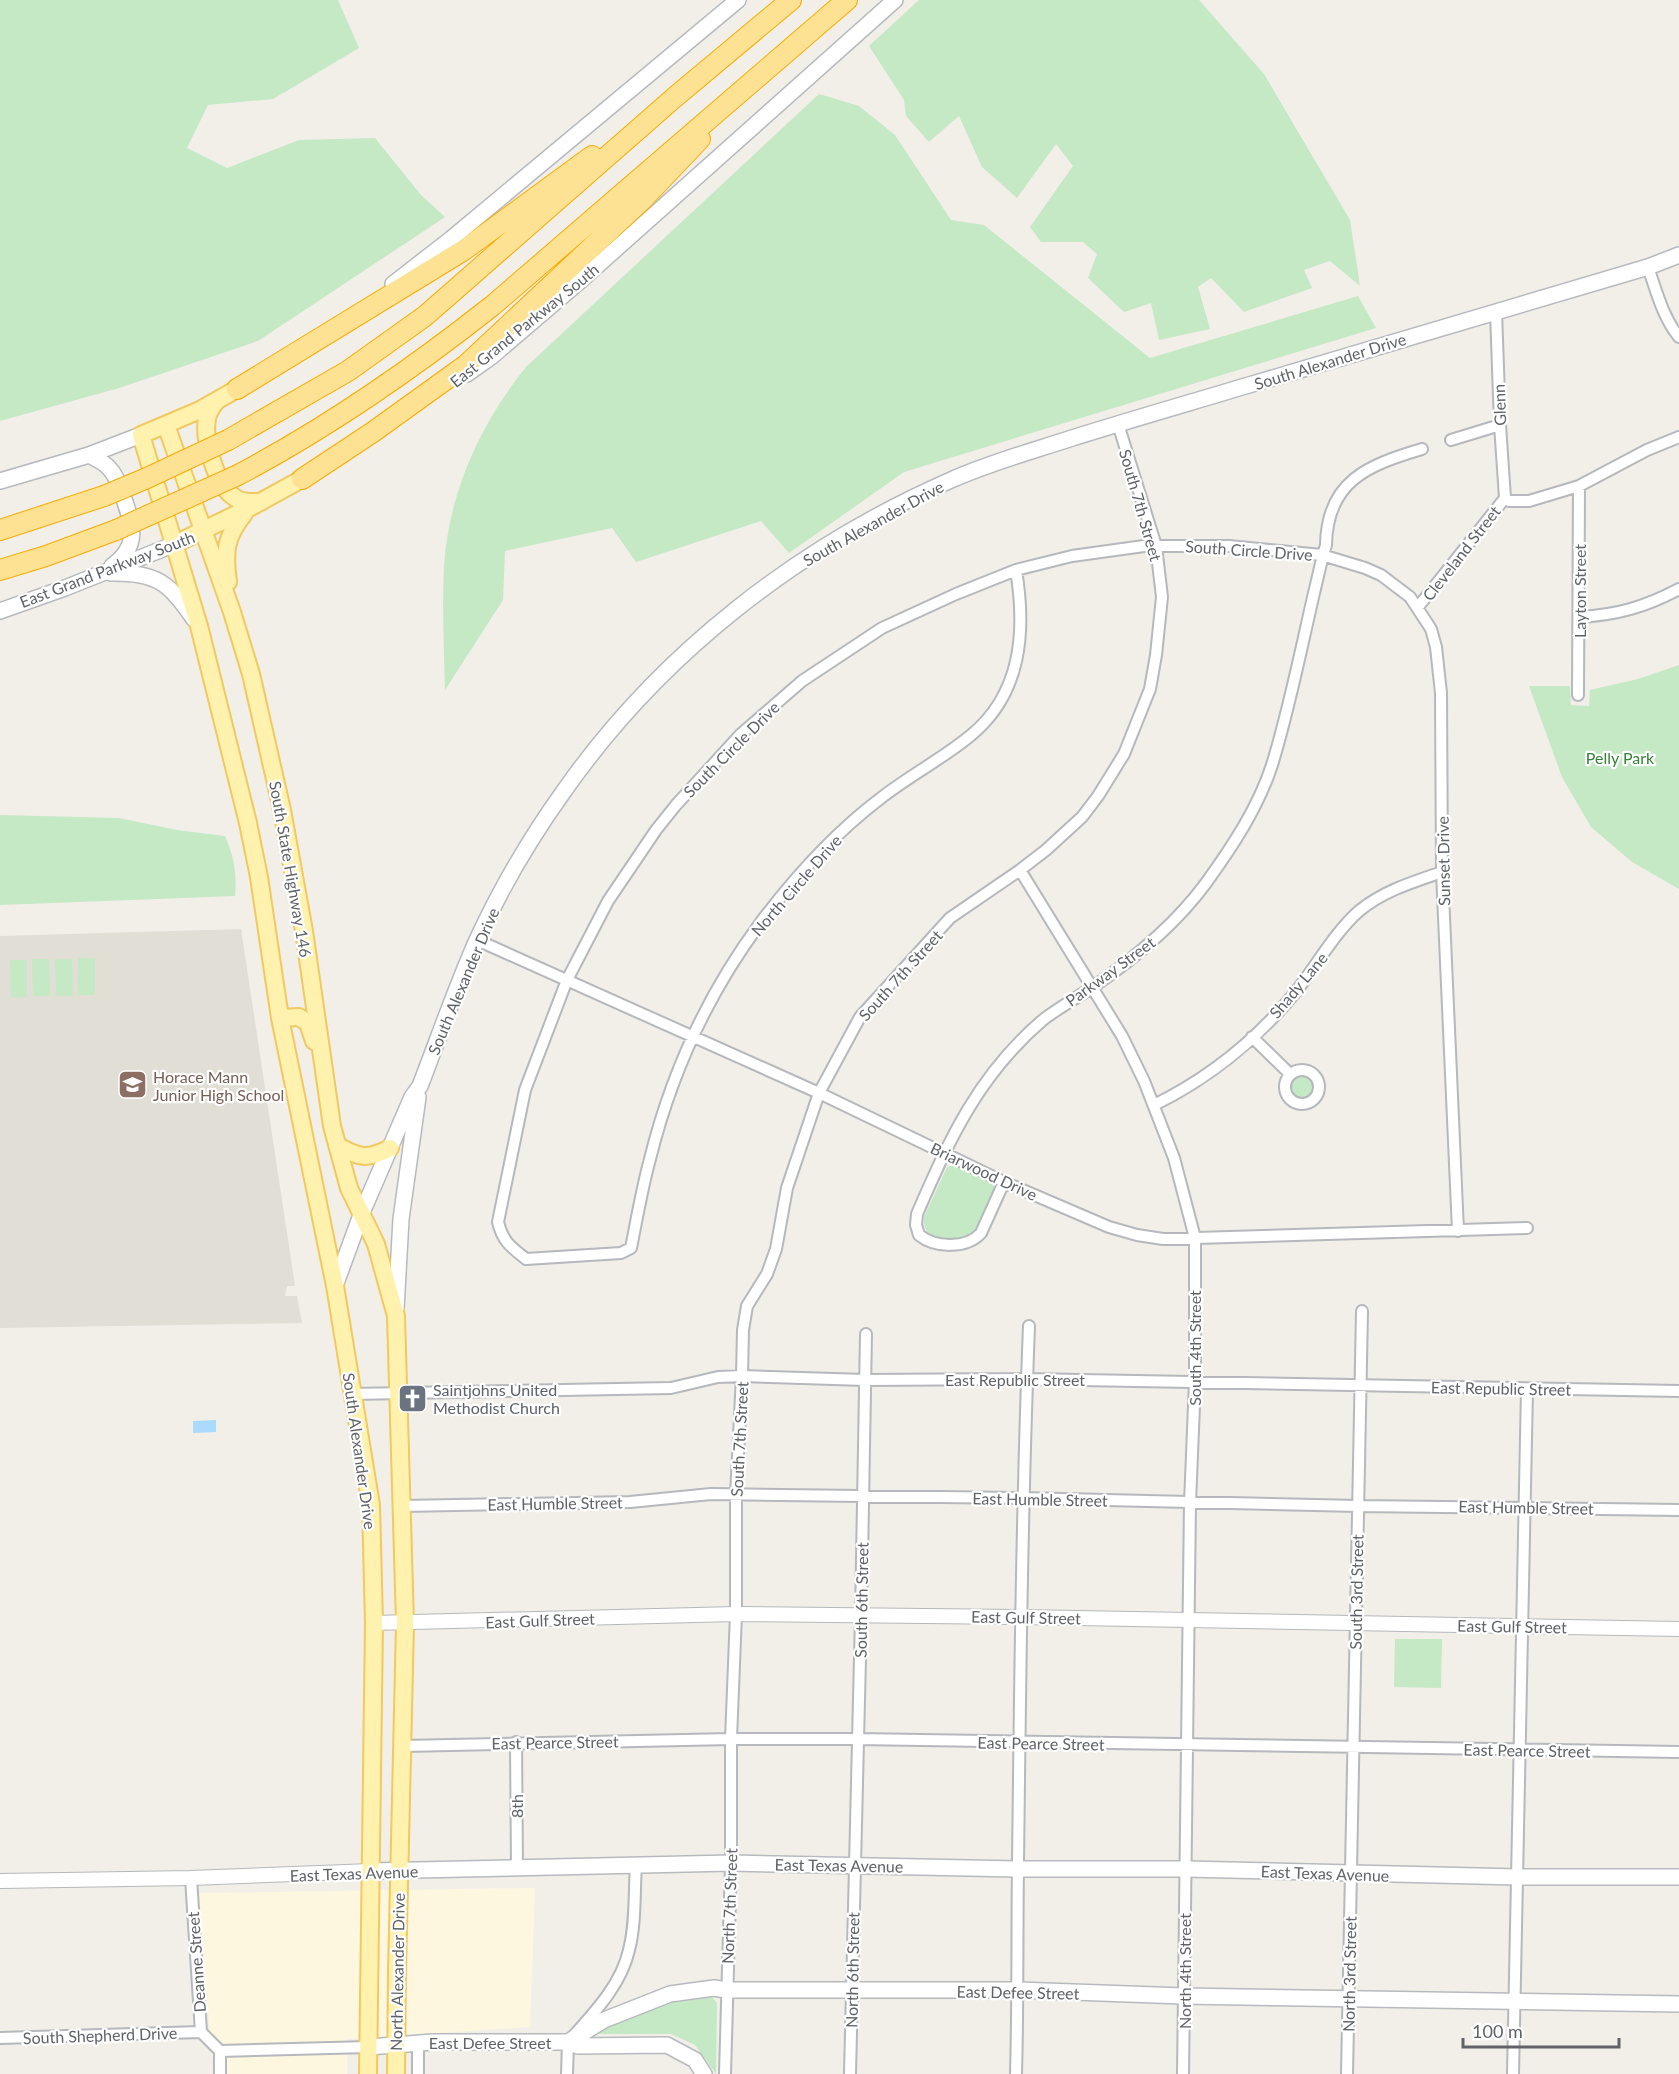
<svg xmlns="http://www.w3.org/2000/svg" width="1679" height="2074" viewBox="0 0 1679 2074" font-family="Lato,sans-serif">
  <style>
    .commercial { fill: #fef7e0 }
    .education { fill: #e1ded6 }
    .green { fill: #c5e8c5 }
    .water { fill: #aadaff }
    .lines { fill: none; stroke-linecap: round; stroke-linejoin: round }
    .minor-casing { stroke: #b5b8bc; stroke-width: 14 }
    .tertiary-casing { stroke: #b5b8bc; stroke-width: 16 }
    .secondary-casing { stroke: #b6babf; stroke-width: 18 }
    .primary-casing { stroke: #f2c960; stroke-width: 20 }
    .motorway-casing { stroke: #f9ab00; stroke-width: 22 }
    .minor { stroke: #fff; stroke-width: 10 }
    .tertiary { stroke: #fff; stroke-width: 14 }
    .secondary { stroke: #fff; stroke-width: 15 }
    .primary { stroke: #fff2af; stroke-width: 16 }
    .motorway { stroke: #fde293; stroke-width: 20 }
    .motorway-bridge-casing { stroke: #f9ab00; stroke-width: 22; stroke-linecap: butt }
    .motorway-bridge { stroke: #fde293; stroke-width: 20 }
    .labels { text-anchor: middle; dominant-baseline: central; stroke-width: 4.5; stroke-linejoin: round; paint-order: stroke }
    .street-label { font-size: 16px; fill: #5f6368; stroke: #fff }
    .park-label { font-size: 16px; fill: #348238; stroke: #fff }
    .education-label { font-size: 16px; fill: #785e54; stroke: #fff; text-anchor: start }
    .worship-label { font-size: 16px; fill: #5b616d; stroke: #fff; text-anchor: start }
  </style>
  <rect width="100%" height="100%" fill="#f1efe8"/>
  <!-- commercial -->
  <path class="commercial" d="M535 1888 530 2027 348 2039 347 2074H214L197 1893Z"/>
  <!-- education -->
  <path class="education" d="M241 929 295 1286H287L285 1296H297L302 1323 0 1328V936Z"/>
  <!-- green -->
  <path class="green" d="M0 0H338L359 48 273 99 208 105 187 148 227 168 299 140 375 138 421 195 445 217 258 341 119 388 0 421Z
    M919 0H1199L1264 74 1350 220 1360 286 1330 261 1304 270 1312 288 1244 312 1211 278 1198 287 1210 329 1159 340 1151 303 1124 312 1088 278 1097 254 1083 242H1041L1030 227 1073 166 1056 144 1017 198 982 167 959 116 929 142 906 116 904 100 869 46Z
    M819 94 859 106 895 135 951 220 984 225 1150 358 1358 296 1376 328 904 472 789 553 761 521 636 562 612 528 505 551 503 600 445 690C444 649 442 607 444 566 449 492 480 424 526 367Z
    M1679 665V889L1632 862 1591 827 1562 777 1529 686H1570L1571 705 1589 706 1590 690 1638 679Z
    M0 815 119 818 177 830 225 836C234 857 237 873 235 896L0 905Z
    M78 958H95V995H78Z
    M32 959H49L50 996H33Z
    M55 959H72L73 996H56Z
    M10 960H27V997H11Z
    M1291 1088a12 12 0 1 1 24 0a12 12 0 1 1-24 0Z
    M954 1165 992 1183 995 1189C989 1201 982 1222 974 1232 968 1239 959 1238 952 1238 935 1239 923 1238 924 1217L947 1167Z
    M1395 1639H1442L1441 1688 1394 1687Z
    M712 1997 717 2003 716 2074 695 2045 671 2034H599L602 2027 672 2003Z"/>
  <!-- water -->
  <path class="water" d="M216 1420V1432L193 1433V1421Z"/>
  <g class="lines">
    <defs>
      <path id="minor" d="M1648 267C1656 290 1663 318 1679 337
        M1496 311 1500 425 1505 498
        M1451 440 1500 425
        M1505 498 1509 501H1529L1579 486 1647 450 1679 437
        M1016 570C1026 631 1022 694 970 736 942 759 909 776 881 798 836 832 795 877 761 922 709 992 671 1074 650 1159 642 1188 637 1218 631 1248L621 1253 526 1259C511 1247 503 1242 498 1222L525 1090 567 980 608 901 656 830 676 805 741 734 802 681 882 628 956 594 1016 570 1072 556 1144 546H1229L1322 555 1365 568 1381 575 1410 597 1431 629 1436 647 1441 693 1442 872 1458 1231
        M1418 607 1505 498
        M1579 617C1617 615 1645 607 1679 589
        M1578 695 1579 486
        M1020 870 1122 1036 1144 1081 1174 1158 1195 1238V1381L1190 1503 1183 2074
        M477 940 819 1093 1004 1182 1109 1227 1137 1235 1163 1239 1527 1228
        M1252 1037 1290 1074
        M1285 1087a17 17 0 1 1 34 0a17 17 0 1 1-34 0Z
        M1154 1105C1207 1079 1256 1040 1294 994 1315 968 1334 933 1359 911 1383 891 1413 882 1442 872
        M1004 1182 981 1233C967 1249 935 1248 919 1235L916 1225 917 1214C950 1138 979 1074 1044 1019 1060 1007 1076 998 1093 987 1135 958 1176 924 1206 883 1232 847 1258 808 1272 765 1289 710 1301 649 1314 593 1318 577 1321 561 1326 545 1327 481 1368 465 1422 449
        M352 1394 671 1388 718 1377 742 1376 865 1380 1027 1379 1679 1391
        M402 1506 630 1502 711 1494 1023 1498 1358 1506 1679 1510
        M516 1742 517 1869
        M403 1746 731 1739H857L1679 1752
        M191 1878 201 2032 220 2051V2074
        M0 2038 201 2032
        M220 2051 369 2047
        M418 2074V2043
        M567 2074 568 2042C592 2015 621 1986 629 1950 636 1923 634 1893 636 1866
        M725 2074 731 1863V1739L736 1614V1495L742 1376 743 1330 747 1306 767 1274 776 1249 787 1188 819 1093 860 1017 950 918 1020 870 1046 850 1082 817 1098 796 1124 754 1150 689 1156 655 1162 597 1156 546 1118 424
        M850 2074 861 1616 866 1334
        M1016 2074C1018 2004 1017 1935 1018 1865 1020 1686 1022 1506 1029 1326
        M1347 2074 1362 1311
        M1513 2074 1527 1389"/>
      <path id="tertiary" d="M374 1623 736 1614 1021 1617 1679 1629
        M0 1881 191 1878 371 1871"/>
      <path id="secondary" d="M393 284 451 239 738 0
        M467 374 491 357 580 281 895 0
        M89 455C96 459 104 462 109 468 116 475 120 486 123 496 133 525 140 546 112 566
        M0 481 89 455 141 435
        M111 573C157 572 169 583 194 619
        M0 611 65 588 175 544
        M335 1286 361 1215 412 1097 420 1086C439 1037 456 987 477 940 501 888 531 837 564 791 660 654 798 547 951 480 989 463 1029 452 1069 439 1129 420 1189 403 1249 385 1382 345 1515 306 1648 267L1679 255
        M396 1309 401 1219 418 1097
        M371 1871 731 1863 1017 1869H1185L1518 1877H1679
        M568 2042 578 2046 667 2045 695 2060 704 2074
        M369 2047 433 2042H568L604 2020 670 1994 714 1988 726 1990H1018L1183 1996 1679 2004"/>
      <path id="primary" d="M237 389 200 410 141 435 199 626 248 823 259 877 280 1018 335 1286 371 1505 374 1623 368 2074
        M215 403C211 408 208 412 207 419 203 440 216 485 234 497 241 503 252 502 261 502
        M166 425 232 612 251 674 282 810 304 931 332 1126 349 1188 376 1244 396 1316 405 1623 397 1972 396 2074
        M175 544 249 508 302 479
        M228 582C224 552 225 537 244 514
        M280 1018 299 1017 308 1023 314 1041
        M337 1145C358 1158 368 1160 390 1148"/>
      <path id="motorway" d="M237 389 464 250 592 156
        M228 440 348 371 425 316 675 97 791 0
        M238 475C329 427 411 370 492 306L847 0
        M302 479 373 432 466 365 642 200 700 139
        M0 530 104 496
        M0 570 46 556 116 530"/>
    </defs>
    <!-- minor casing -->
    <use href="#minor" class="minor-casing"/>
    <!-- tertiary casing -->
    <use href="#tertiary" class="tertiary-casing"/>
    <!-- secondary casing -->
    <use href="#secondary" class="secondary-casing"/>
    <!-- primary casing -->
    <use href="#primary" class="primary-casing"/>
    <!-- motorway casing -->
    <use href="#motorway" class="motorway-casing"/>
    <!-- minor -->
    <use href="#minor" class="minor"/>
    <!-- tertiary -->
    <use href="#tertiary" class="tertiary"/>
    <!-- secondary -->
    <use href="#secondary" class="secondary"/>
    <!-- primary -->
    <use href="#primary" class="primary"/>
    <!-- motorway -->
    <use href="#motorway" class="motorway"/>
    <defs>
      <path id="motorway-bridge" d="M104 496 147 478 228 440
        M116 530 238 475"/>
    </defs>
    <!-- motorway-bridge casing -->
    <use href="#motorway-bridge" class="motorway-bridge-casing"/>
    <!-- motorway-bridge -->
    <use href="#motorway-bridge" class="motorway-bridge"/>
  </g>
  <!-- icons -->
  <defs>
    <symbol id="school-square" viewBox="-11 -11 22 22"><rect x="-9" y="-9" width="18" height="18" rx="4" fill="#8d6e63" stroke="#fff"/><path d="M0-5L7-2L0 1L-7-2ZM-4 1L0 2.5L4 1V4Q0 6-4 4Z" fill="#fff"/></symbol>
    <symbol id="church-square" viewBox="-11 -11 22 22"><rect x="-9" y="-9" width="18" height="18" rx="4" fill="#6b7280" stroke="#fff"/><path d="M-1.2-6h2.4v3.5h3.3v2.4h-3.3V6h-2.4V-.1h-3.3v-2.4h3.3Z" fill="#fff"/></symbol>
  </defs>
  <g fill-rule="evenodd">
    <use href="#school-square" x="116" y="1068" width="33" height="33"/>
    <use href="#church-square" x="396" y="1382" width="33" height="33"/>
  </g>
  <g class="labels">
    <!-- street labels -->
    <g class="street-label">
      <text transform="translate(524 325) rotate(-39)">East Grand Parkway South</text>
      <text transform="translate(1330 361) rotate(-17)">South Alexander Drive</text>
      <text transform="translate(1499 405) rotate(-92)">Glenn</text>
      <text transform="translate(1141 505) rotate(74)">South 7th Street</text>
      <text transform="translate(873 523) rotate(-29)">South Alexander Drive</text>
      <text transform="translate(1249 550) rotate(4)">South Circle Drive</text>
      <text transform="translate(1461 553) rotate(-52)">Cleveland Street</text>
      <text transform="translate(107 569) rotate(-21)">East Grand Parkway South</text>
      <text transform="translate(1579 591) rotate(-90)">Layton Street</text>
      <text transform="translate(731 749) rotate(-45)">South Circle Drive</text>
      <text transform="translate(1443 861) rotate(-91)">Sunset Drive</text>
      <text transform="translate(291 869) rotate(80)">South State Highway 146</text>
      <text transform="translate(796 885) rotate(-49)">North Circle Drive</text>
      <text transform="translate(1110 971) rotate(-36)">Parkway Street</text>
      <text transform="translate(900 975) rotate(-48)">South 7th Street</text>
      <text transform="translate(463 981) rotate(-67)">South Alexander Drive</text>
      <text transform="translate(1298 985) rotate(-50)">Shady Lane</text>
      <text transform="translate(984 1171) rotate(25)">Briarwood Drive</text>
      <text transform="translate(1194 1348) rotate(-90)">South 4th Street</text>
      <text x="1015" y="1379">East Republic Street</text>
      <text transform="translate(1501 1388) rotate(1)">East Republic Street</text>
      <text transform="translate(739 1439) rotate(-87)">South 7th Street</text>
      <text transform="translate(360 1451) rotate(82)">South Alexander Drive</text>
      <text transform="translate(1040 1499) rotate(1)">East Humble Street</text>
      <text transform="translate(555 1503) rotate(-1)">East Humble Street</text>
      <text transform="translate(1526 1507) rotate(1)">East Humble Street</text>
      <text transform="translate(1356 1592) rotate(-89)">South 3rd Street</text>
      <text transform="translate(861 1600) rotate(-89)">South 6th Street</text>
      <text transform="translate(1026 1617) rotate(1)">East Gulf Street</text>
      <text transform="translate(540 1620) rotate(-2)">East Gulf Street</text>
      <text transform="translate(1512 1626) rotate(1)">East Gulf Street</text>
      <text transform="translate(555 1742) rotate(-1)">East Pearce Street</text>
      <text transform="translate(1041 1743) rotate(1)">East Pearce Street</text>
      <text transform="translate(1527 1750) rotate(1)">East Pearce Street</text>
      <text transform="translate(516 1806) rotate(-90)">8th</text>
      <text transform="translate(839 1865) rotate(1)">East Texas Avenue</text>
      <text transform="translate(354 1873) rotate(-2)">East Texas Avenue</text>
      <text transform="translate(1325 1873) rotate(2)">East Texas Avenue</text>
      <text transform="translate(729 1906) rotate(-88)">North 7th Street</text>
      <text transform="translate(196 1962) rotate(-94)">Deanne Street</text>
      <text transform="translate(852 1970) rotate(-89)">North 6th Street</text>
      <text transform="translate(1184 1971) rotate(-90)">North 4th Street</text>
      <text transform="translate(397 1972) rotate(-89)">North Alexander Drive</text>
      <text transform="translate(1349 1974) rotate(-89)">North 3rd Street</text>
      <text transform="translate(1018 1992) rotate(1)">East Defee Street</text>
      <text transform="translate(100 2035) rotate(-2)">South Shepherd Drive</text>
      <text x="490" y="2042">East Defee Street</text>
    </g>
    <!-- park labels -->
    <g class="park-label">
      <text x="1620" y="757">Pelly Park</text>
    </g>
    <!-- education labels -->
    <g class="education-label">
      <text x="153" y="1076">Horace Mann<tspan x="153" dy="18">Junior High School</tspan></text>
    </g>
    <!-- worship labels -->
    <g class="worship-label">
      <text x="433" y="1389">Saintjohns United<tspan x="433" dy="18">Methodist Church</tspan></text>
    </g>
  </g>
  <!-- scale -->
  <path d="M1463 2038v9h156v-9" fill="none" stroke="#5f6368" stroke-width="3"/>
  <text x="1472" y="2038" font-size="18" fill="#5f6368" stroke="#ffffff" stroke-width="4.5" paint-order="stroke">100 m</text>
</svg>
